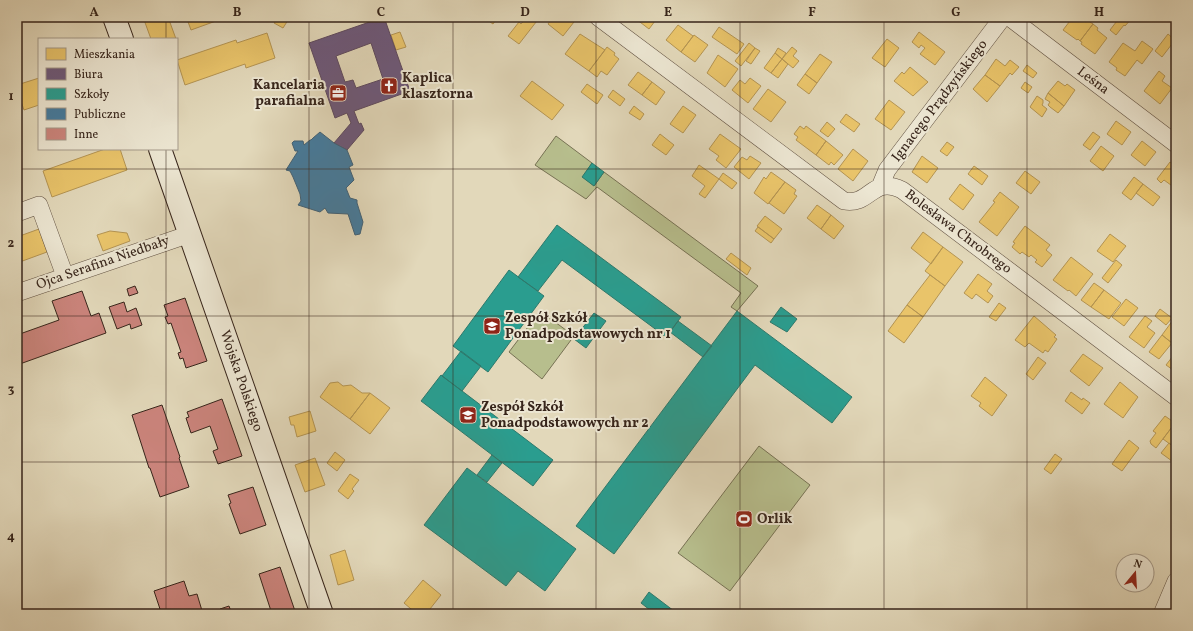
<svg xmlns="http://www.w3.org/2000/svg" width="1193" height="631" viewBox="0 0 1193 631" font-family="Vollkorn,serif">
  <style>
    .green { fill: #b7be8d; stroke: #777254 }
    .homes { fill: #e9c46a; stroke: #b49452 }
    .offices { fill: #6d597a; stroke: #5d495e; fill-rule: evenodd }
    .schools { fill: #2a9d8f; stroke: #2e796c }
    .public { fill: #457b9d; stroke: #416176 }
    .building { fill: #cb847c; stroke: #37251b }
    .lines { fill: none; stroke-linecap: round; stroke-linejoin: round }
    .street-casing { stroke: #625243; stroke-width: 18 }
    .secondary-casing { stroke: #37251b; stroke-width: 24 }
    .street { stroke: #ece6d2; stroke-width: 17 }
    .secondary { stroke: #ece6d2; stroke-width: 22 }
    .grid { fill: none; stroke: #37251b; stroke-width: 1; stroke-opacity: 0.55 }
    .labels { text-anchor: middle; dominant-baseline: central; stroke-width: 4; stroke-linejoin: round; paint-order: stroke }
    .poi-label { font-size: 14px; font-weight: bold; fill: #37251b; stroke: #ece6d2; text-anchor: start }
    .street-label { font-size: 14px; fill: #37251b; stroke: #ece6d2 }
    .neatline { fill: none; stroke: #37251b; stroke-width: 1.5 }
    .grid-label { font-size: 13px; text-anchor: middle; font-weight: bold; fill: #37251b }
  </style>
  <rect width="100%" height="100%" fill="#e2d8ba"/>
  <filter id="stains"><feTurbulence type="fractalNoise" baseFrequency=".005" numOctaves="4"/><feColorMatrix values="0 0 0 0 .2 0 0 0 0 .09 0 0 0 0 .02 0 0 0 .5 -.17"/></filter>
  <radialGradient id="worn" r=".72"><stop offset=".6" stop-color="#630" stop-opacity="0"/><stop offset="1" stop-color="#630" stop-opacity=".3"/></radialGradient>
  <!-- green -->
  <path class="green" d="M556 136 592 163 583 177 594 186 604 172 758 286 737 311 731 307 741 293 597 187 586 199 535 165Z
    M540 311 574 336 542 379 509 352Z
    M759 446 810 485 730 591 678 553Z"/>
  <!-- homes -->
  <path class="homes" d="M143 17H168L176 39H151Z
    M194 17H227L191 30 187 19Z
    M278 17H290L283 28 274 23Z
    M483 17H498L493 24Z
    M524 17H540L519 44 508 36 519 22 521 24 526 18Z
    M553 17H567L574 22 563 36 548 24Z
    M638 17H658L649 29 636 19Z
    M1073 17H1079L1086 22 1087 20 1093 24 1080 41 1078 39 1077 40 1063 30Z
    M1120 17H1133L1125 26 1124 25 1116 35 1110 30Z
    M1093 24 1098 28 1097 30 1107 38 1095 54 1081 44 1082 42 1080 41Z
    M678 25 693 36 681 52 666 40Z
    M719 27 744 44 737 54 712 37Z
    M400 32 406 47 396 50 391 35Z
    M919 32 945 52 935 65 920 54 925 48 921 45 919 48 912 42Z
    M267 33 275 58 246 68 245 64 185 85 177 60 236 40 237 43Z
    M580 34 605 50 589 71 565 54Z
    M1168 34 1175 40 1162 57 1155 51Z
    M694 35 708 45 695 62 681 52Z
    M887 39 899 48 885 67 872 58Z
    M1142 41 1153 49 1142 64 1137 60 1125 76 1116 70 1117 68 1109 62 1123 43 1135 51Z
    M749 43 755 48 741 66 735 61Z
    M607 47 615 53 614 55 619 59 607 75 601 71 597 77 589 71Z
    M792 47 797 51 793 56 799 61 793 68 782 59Z
    M755 48 760 51 751 64 746 61Z
    M778 48 786 53 782 59 775 53Z
    M775 53 782 59 771 73 764 68Z
    M820 54 832 62 817 83 805 74Z
    M718 55 738 69 725 87 707 73Z
    M782 59 788 64 778 78 771 73Z
    M996 59 1005 66 1010 60 1019 67 1012 75 1010 73 1000 86 985 75Z
    M1027 65 1037 73 1033 78 1023 71Z
    M910 67 928 82 913 96 894 81 902 72 904 74Z
    M1159 71 1165 76 1162 81 1172 88 1160 104 1144 91Z
    M638 72 652 82 642 95 628 85Z
    M805 74 817 83 809 94 797 85Z
    M985 75 1000 86 987 102 973 89Z
    M39 78V105L24 110 17 90V85Z
    M750 78 761 86 748 103 732 90 740 80 745 84Z
    M532 81 564 105 552 120 520 96Z
    M1058 81 1065 86 1067 84 1075 90 1064 106 1048 93Z
    M652 82 665 92 656 105 642 95Z
    M1025 82 1032 87 1028 93 1021 88Z
    M587 84 603 95 597 104 581 92Z
    M768 89 786 102 771 122 753 109Z
    M613 90 625 99 620 106 608 97Z
    M1048 93 1064 106 1058 113 1050 107 1048 105 1050 102 1045 99Z
    M1037 96 1043 100V103L1042 105 1047 109 1042 117 1030 107Z
    M889 100 905 112 891 130 875 119Z
    M634 106 644 114 640 120 629 113Z
    M683 106 696 115 683 133 670 124Z
    M846 114 860 124 854 132 840 122Z
    M1116 121 1131 132 1122 145 1107 134Z
    M827 122 835 129 828 137 820 131Z
    M800 126 804 129 806 126 826 141 816 155 796 140 798 137 794 134Z
    M1093 132 1100 137 1090 150 1083 145Z
    M660 134 674 145 666 155 652 145Z
    M720 134 741 149 726 168 716 160 719 156 709 149Z
    M826 141 843 155 834 165 831 162 829 165 816 155Z
    M1142 141 1156 152 1145 166 1131 155Z
    M947 142 954 147 947 156 940 151Z
    M1101 146 1114 156 1103 171 1090 161Z
    M105 149H120L127 170 52 197 43 171Z
    M853 149 868 161 853 181 838 169Z
    M750 156 761 163 749 179 734 167 742 157 747 160Z
    M922 156 938 168 927 183 912 172Z
    M1170 162 1176 166V186L1175 188 1164 180 1161 183 1157 179Z
    M699 165 719 179 705 198 699 194 705 186 692 176Z
    M974 166 988 176 982 185 968 174Z
    M1025 171 1040 182 1031 194 1016 183Z
    M771 172 785 182 768 204 754 193 764 177 766 179Z
    M723 173 737 183 732 189 719 179Z
    M1134 177 1143 184 1131 200 1122 193Z
    M785 182 796 190 794 194 797 196 784 214 769 203Z
    M960 184 974 195 963 210 949 199Z
    M1143 184 1160 197 1153 206 1136 193Z
    M1000 192 1019 207 997 236 979 222 995 202 993 201Z
    M817 205 831 215 821 229 807 218Z
    M831 215 844 226 834 239 821 229Z
    M765 216 782 229 774 239 757 226Z
    M1025 226 1050 245 1046 250 1052 255 1042 267 1035 262 1037 260 1031 255 1029 257 1022 252 1020 254 1012 247 1015 243 1013 242Z
    M758 227 774 239 771 243 755 231Z
    M39 229 47 252 17 263V237Z
    M110 231 127 233 130 241 103 251 97 235Z
    M923 232 943 247 931 264 911 248Z
    M1110 234 1126 246 1113 262 1097 251Z
    M943 247 963 262 945 286 925 271Z
    M731 253 751 268 747 275 726 259Z
    M1071 257 1093 274 1076 296 1069 290 1068 291 1053 280Z
    M1116 260 1122 265 1108 283 1102 278Z
    M978 274 992 284 987 291 993 296 988 303 976 294 972 299 964 293Z
    M930 275 945 286 923 317 907 305Z
    M1094 283 1104 290 1091 307 1081 300Z
    M1104 290 1121 303 1109 319 1091 307Z
    M1126 299 1138 308 1124 326 1112 317Z
    M999 303 1006 308 996 321 989 317Z
    M907 305 923 317 904 343 888 331Z
    M1160 309 1172 318 1166 325 1155 316Z
    M1034 316 1056 335 1054 337 1057 339 1048 352 1045 350 1043 353 1029 343 1025 347 1015 340Z
    M1145 316 1152 321 1147 327 1155 333 1144 348 1129 337Z
    M1173 320 1176 322V337L1172 343 1162 335Z
    M1162 335 1172 343 1159 359 1149 352Z
    M1176 352V372L1166 365Z
    M1083 354 1103 368 1089 386 1070 371Z
    M1038 357 1046 363 1033 380 1026 374Z
    M985 377 1007 395 992 416 979 406 981 403 971 396Z
    M338 382 343 386 351 385 362 393H370L350 419 320 397 330 383Z
    M1120 382 1138 397 1123 418 1104 404Z
    M1071 392 1082 400 1083 398 1090 403 1082 414 1065 401Z
    M370 393 390 408 370 434 350 419Z
    M310 411 316 431 297 437 294 425H291L289 417Z
    M1165 416 1175 423 1156 448 1151 444 1150 441 1156 433 1153 431Z
    M1175 423 1176 444 1174 447 1163 439Z
    M1129 440 1139 448 1122 471 1112 464Z
    M1169 443 1176 448V464L1161 453Z
    M335 452 345 460 337 471 327 463Z
    M1055 454 1062 459 1051 474 1044 469Z
    M315 458 325 485 305 492 295 465Z
    M350 474 359 480 352 489 354 491 348 499 338 491Z
    M345 550 354 580 338 585 330 555Z
    M423 580 441 595 426 614H417L404 603Z"/>
  <!-- offices -->
  <path class="offices" d="M384 17 410 91 354 111 359 124 361 123 364 130 347 150 334 143 351 123 347 113 335 118 309 43ZM371 43 383 79 356 88 353 80 345 82 336 56Z"/>
  <!-- schools -->
  <path class="schools" d="M592 163 604 172 594 186 582 177Z
    M557 225 681 317 666 337 562 260 538 291 518 277Z
    M509 270 544 296 488 372 453 346Z
    M781 307 797 319 787 332 770 322Z
    M737 311 852 397 832 423 755 365 614 554 576 526Z
    M594 313 606 321 586 348 574 339Z
    M678 321 712 346 703 357 670 332Z
    M461 351 481 366 462 391 442 376Z
    M441 375 553 460 533 486 421 401Z
    M492 455 502 463 487 482 477 475Z
    M467 468 576 549 545 591 518 571 506 586 424 525Z
    M649 592 678 614H655L641 603Z"/>
  <!-- public -->
  <path class="public" d="M320 132 334 143 347 150 353 165 349 167 354 180 346 188 350 198 357 200V203L363 222 360 234 355 235 348 214 328 213 325 208 320 212 298 205 301 201 300 194 293 177 290 171 286 170 298 151H295L292 143 294 141H303L304 145 310 140H311L313 138Z"/>
  <!-- building -->
  <path class="building" d="M135 286 138 293 129 296 127 289Z
    M82 291 91 316 99 313 106 333 17 365V335L59 320 52 301Z
    M185 298 207 361 186 368 183 358 180 359 178 353 181 352 171 323 168 324 165 317 168 316 164 305Z
    M124 302 127 312 136 308 142 325 131 329 130 324 117 329 109 307Z
    M222 399 242 456 218 464 213 451 218 449 210 426 191 433 186 418 189 417 187 412Z
    M162 405 180 457 179 458 189 487 160 497 150 468H149L132 415Z
    M253 487 266 525 240 534 229 504 231 503 228 495Z
    M280 567 296 614H272L259 574Z
    M184 581 189 596 197 594 203 614H146L160 609 154 591Z
    M229 606 232 614H222L220 609Z"/>
  <g class="lines">
    <defs>
      <path id="street" d="M598 17 844 201C871 206 872 175 902 190L1176 397
        M1009 17 1176 144
        M880 187 887 170 1003 17
        M17 213 39 205 65 276
        M17 293 190 234
        M1162 614 1176 581"/>
      <path id="secondary" d="M114 17 122 39
        M160 149 322 614"/>
    </defs>
    <!-- street casing -->
    <use href="#street" class="street-casing"/>
    <!-- secondary casing -->
    <use href="#secondary" class="secondary-casing"/>
    <!-- street -->
    <use href="#street" class="street"/>
    <!-- secondary -->
    <use href="#secondary" class="secondary"/>
  </g>
  <!-- grid -->
  <path class="grid" d="M166 17V39M309 17V614M453 17V614M596 17V614M740 17V614M884 17V614M1027 17V614M166 149V614M17 169H1176M17 316H1176M17 462H1176"/>
  <!-- icons -->
  <defs>
    <symbol id="church-square" viewBox="-11 -11 22 22"><rect x="-9" y="-9" width="18" height="18" rx="4" fill="#8f2418" stroke="#ece6d2"/><path d="M-1.2-6h2.4v3.5h3.3v2.4h-3.3V6h-2.4V-.1h-3.3v-2.4h3.3Z" fill="#fff"/></symbol>
    <symbol id="office-square" viewBox="-11 -11 22 22"><rect x="-9" y="-9" width="18" height="18" rx="4" fill="#8f2418" stroke="#ece6d2"/><path d="M-6-3h4V-5.5h4V-3h4V5H-6ZM-1-4.5V-3h2v-1.5ZM-6 0V1H6V0Z" fill="#fff"/></symbol>
    <symbol id="school-square" viewBox="-11 -11 22 22"><rect x="-9" y="-9" width="18" height="18" rx="4" fill="#8f2418" stroke="#ece6d2"/><path d="M0-5L7-2L0 1L-7-2ZM-4 1L0 2.5L4 1V4Q0 6-4 4Z" fill="#fff"/></symbol>
    <symbol id="stadium-square" viewBox="-11 -11 22 22"><rect x="-9" y="-9" width="18" height="18" rx="4" fill="#8f2418" stroke="#ece6d2"/><path d="M0-5a6.5 5 0 1 0 0 10a6.5 5 0 1 0 0-10ZM-3.5-1.8h7v3.6h-7Z" fill="#fff"/></symbol>
  </defs>
  <g fill-rule="evenodd">
    <use href="#church-square" x="379" y="76" width="20" height="20"/>
    <use href="#office-square" x="328" y="83" width="20" height="20"/>
    <use href="#school-square" x="482" y="316" width="20" height="20"/>
    <use href="#school-square" x="458" y="405" width="20" height="20"/>
    <use href="#stadium-square" x="734" y="509" width="20" height="20"/>
  </g>
  <g class="labels">
    <!-- poi labels -->
    <g class="poi-label">
      <text x="402" y="78">Kaplica<tspan x="402" dy="16">klasztorna</tspan></text>
      <text x="325" y="85" text-anchor="end">Kancelaria<tspan x="325" dy="16">parafialna</tspan></text>
      <text x="505" y="318">Zespół Szkół<tspan x="505" dy="16">Ponadpodstawowych nr 1</tspan></text>
      <text x="481" y="407">Zespół Szkół<tspan x="481" dy="16">Ponadpodstawowych nr 2</tspan></text>
      <text x="757" y="519">Orlik</text>
    </g>
    <!-- street labels -->
    <g class="street-label">
      <text transform="translate(1093 81) rotate(37)">Leśna</text>
      <text transform="translate(940 101) rotate(-53)">Ignacego Prądzyńskiego</text>
      <text transform="translate(958 232) rotate(37)">Bolesława Chrobrego</text>
      <text transform="translate(103 263) rotate(-19)">Ojca Serafina Niedbały</text>
      <text transform="translate(241 381) rotate(71)">Wojska Polskiego</text>
    </g>
  </g>
  <!-- margin -->
  <rect width="1193" height="631" fill="none" stroke="#e2d8ba" stroke-width="44"/>
  <!-- legend -->
  <rect x="38" y="38" width="140" height="112" fill="#ece6d2" stroke="#a49989"/>
  <rect x="46" y="48" width="20" height="12" fill="#e9c46a" stroke="#a49989"/>
  <text x="74" y="58" font-size="12" fill="#37251b">Mieszkania</text>
  <rect x="46" y="68" width="20" height="12" fill="#6d597a" stroke="#a49989"/>
  <text x="74" y="78" font-size="12" fill="#37251b">Biura</text>
  <rect x="46" y="88" width="20" height="12" fill="#2a9d8f" stroke="#a49989"/>
  <text x="74" y="98" font-size="12" fill="#37251b">Szkoły</text>
  <rect x="46" y="108" width="20" height="12" fill="#457b9d" stroke="#a49989"/>
  <text x="74" y="118" font-size="12" fill="#37251b">Publiczne</text>
  <rect x="46" y="128" width="20" height="12" fill="#cb847c" stroke="#a49989"/>
  <text x="74" y="138" font-size="12" fill="#37251b">Inne</text>
  <!-- north arrow -->
  <g transform="translate(1135 573) rotate(18)"><circle r="19" fill="#ece6d2" stroke="#a49989"/>
  <path d="M0-3L7 15L0 10L-7 15Z" fill="#8f2418"/>
  <text y="-6" font-size="11" font-weight="bold" text-anchor="middle" fill="#37251b">N</text>
  </g>
  <rect x="22" y="22" width="1149" height="587" class="neatline"/>
  <g class="grid-label">
    <text x="94" y="16">A</text>
    <text x="237" y="16">B</text>
    <text x="381" y="16">C</text>
    <text x="525" y="16">D</text>
    <text x="668" y="16">E</text>
    <text x="812" y="16">F</text>
    <text x="956" y="16">G</text>
    <text x="1099" y="16">H</text>
    <text x="11" y="100">1</text>
    <text x="11" y="247">2</text>
    <text x="11" y="393">3</text>
    <text x="11" y="540">4</text>
  </g>
  <rect width="100%" height="100%" filter="url(#stains)"/>
  <rect width="100%" height="100%" fill="url(#worn)"/>
</svg>
